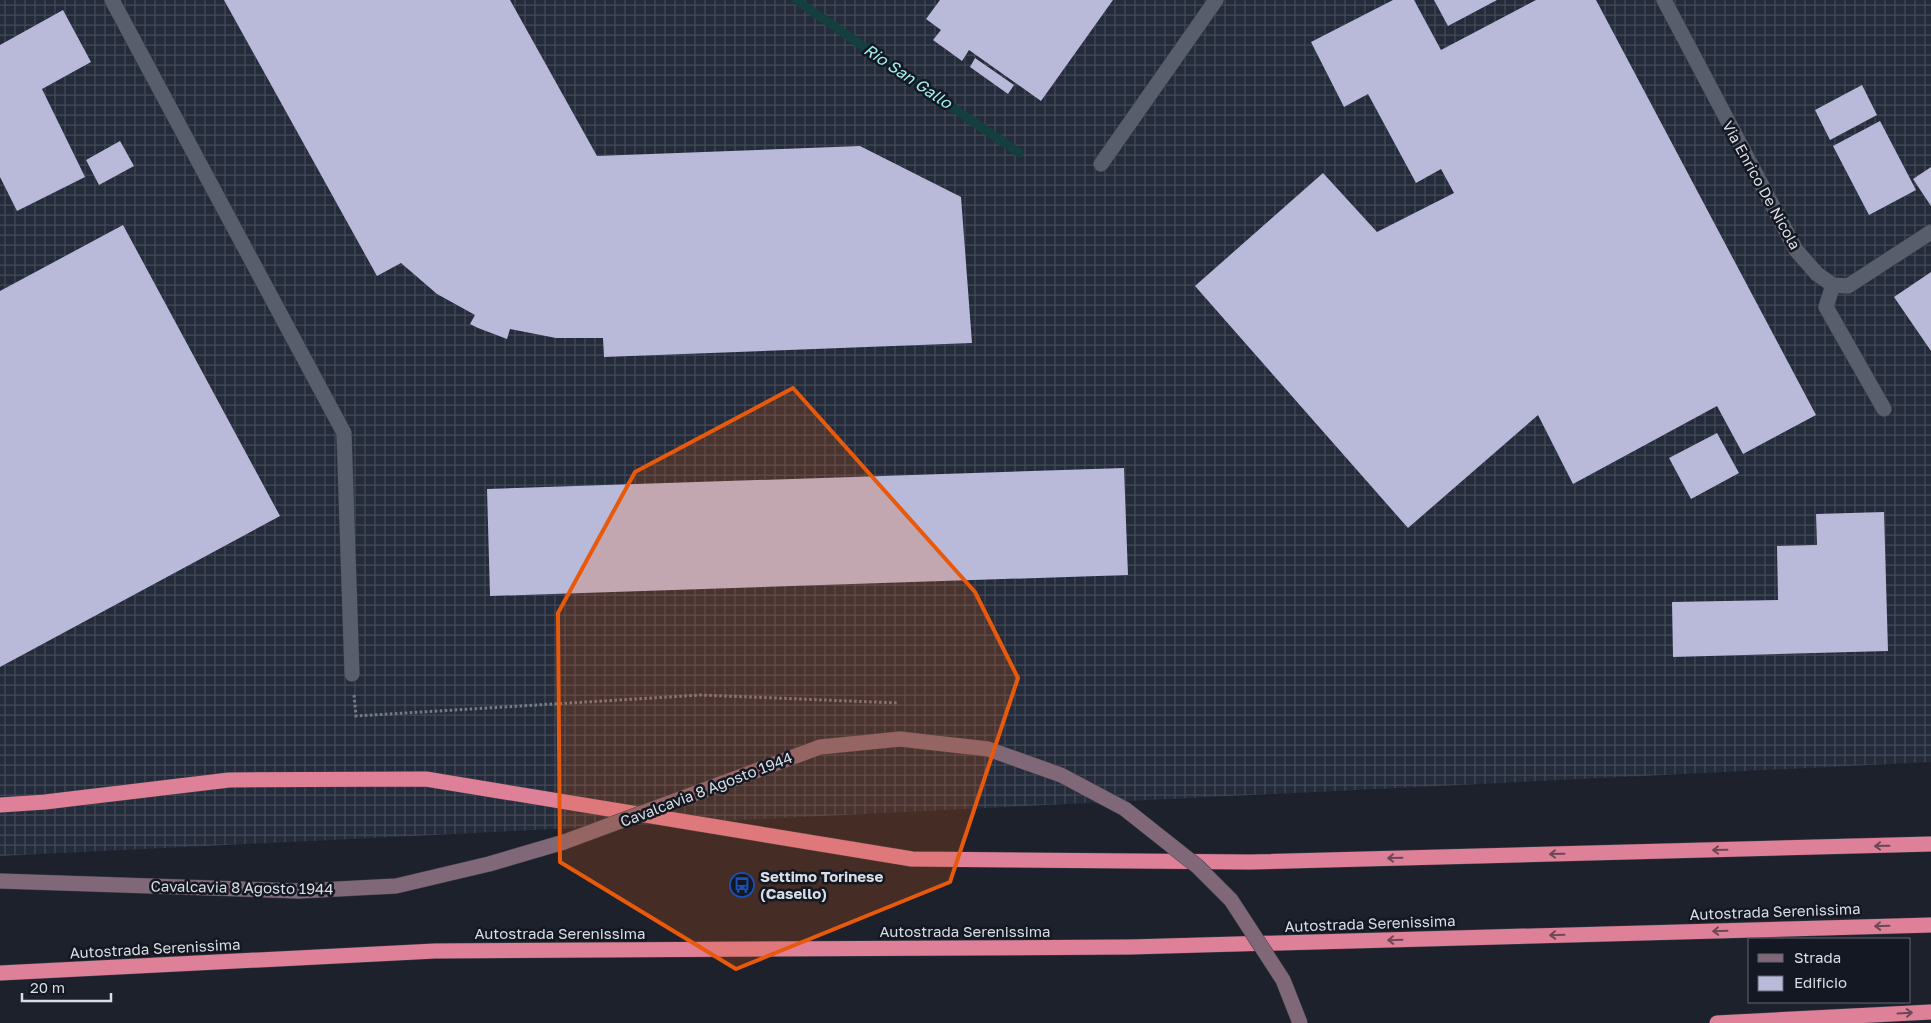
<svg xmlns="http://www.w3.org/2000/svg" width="1931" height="1023" viewBox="0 0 1931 1023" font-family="'Golos Text',sans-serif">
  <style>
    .industrial { fill: url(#industrial-grid) }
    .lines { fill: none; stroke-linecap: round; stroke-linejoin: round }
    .stream { stroke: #153f3f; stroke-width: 9 }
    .building { fill: #b9b9da }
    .lane-casing { stroke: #393d46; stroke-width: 16 }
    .street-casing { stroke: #393d46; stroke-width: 16 }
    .secondary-casing { stroke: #393d46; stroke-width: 16 }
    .highway-casing { stroke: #393d46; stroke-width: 16 }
    .path { stroke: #777b84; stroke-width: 3; stroke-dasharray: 2.5 2.5; stroke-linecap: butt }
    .lane { stroke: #585e6b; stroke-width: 15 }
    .street { stroke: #585e6b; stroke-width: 15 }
    .secondary { stroke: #806878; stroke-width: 15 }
    .highway { stroke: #de8097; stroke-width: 15 }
    .secondary-bridge-casing { stroke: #393d46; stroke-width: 16; stroke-linecap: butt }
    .secondary-bridge { stroke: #806878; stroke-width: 15 }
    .oneway { stroke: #6e4757 }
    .marked { fill: #e8590c; fill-opacity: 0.2; stroke: #e8590c; stroke-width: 4; stroke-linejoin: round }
    .labels { text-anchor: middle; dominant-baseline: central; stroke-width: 5; stroke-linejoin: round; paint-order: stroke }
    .street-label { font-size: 15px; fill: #d9dde4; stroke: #131822 }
    .poi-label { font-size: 15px; font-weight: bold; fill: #d9dde4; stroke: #131822; text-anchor: start }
    .water-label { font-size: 16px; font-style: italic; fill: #a3f0f1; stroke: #131822 }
  </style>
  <defs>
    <pattern id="industrial-grid" width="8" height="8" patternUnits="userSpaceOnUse" patternTransform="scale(1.25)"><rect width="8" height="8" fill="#242b3a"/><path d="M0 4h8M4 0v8" fill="none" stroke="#434956"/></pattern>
  </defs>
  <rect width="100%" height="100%" fill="#1d212c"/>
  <!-- industrial -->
  <path class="industrial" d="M0 0H1931V762L0 856Z"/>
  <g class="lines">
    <!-- stream -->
    <path class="stream" d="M796 0 1019 153"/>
  </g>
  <!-- building -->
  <path class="building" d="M224 0H510L597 156 860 146 961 197 972 343 604 357 603 338H556L510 329 507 339 478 328 470 324 475 315 437 294 401 263 377 276Z
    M940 0H1113L1041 101 969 50 962 61 933 40 941 30 926 19Z
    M1393 0H1414L1441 50 1536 0H1596L1816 415 1743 454 1717 406 1573 484 1538 415 1408 528 1195 286 1323 173 1377 232 1454 193 1441 169 1416 183 1368 94 1344 107 1311 42Z
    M1434 0H1497L1448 26Z
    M63 10 91 62 42 89 85 177 17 211 0 177V45Z
    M975 58 1014 85 1008 94 970 67Z
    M1862 85 1877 115 1830 140 1815 110Z
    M1880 121 1916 190 1869 215 1833 146Z
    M120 141 134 166 99 185 86 160Z
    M1931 167V206L1913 179Z
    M123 225 280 516 0 667V291Z
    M1931 272V351L1894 297Z
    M1717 433 1739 473 1691 499 1669 458Z
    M1124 468 1128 575 490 596 487 489Z
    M1884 512 1888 651 1673 657 1672 602 1778 600 1777 546 1817 545 1816 514Z"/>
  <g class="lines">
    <defs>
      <path id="lane" d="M112 0 344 433 352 674
        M1833 285 1826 307 1884 409"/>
      <path id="street" d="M1664 0 1796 250 1817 274 1833 285 1848 286 1931 232
        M1101 164 1216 0"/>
      <path id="secondary" d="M0 881 299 891"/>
      <path id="highway" d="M0 805 45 802 229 780 426 779 912 859 1250 862 1931 844
        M0 973 435 951 1130 947 1931 925
        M1717 1023 1931 1012"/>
    </defs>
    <!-- lane casing -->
    <use href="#lane" class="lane-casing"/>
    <!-- street casing -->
    <use href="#street" class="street-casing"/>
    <!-- secondary casing -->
    <use href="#secondary" class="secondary-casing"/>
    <!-- highway casing -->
    <use href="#highway" class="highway-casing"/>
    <!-- path -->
    <path class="path" d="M354 695 356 716 701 695 899 703"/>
    <!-- lane -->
    <use href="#lane" class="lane"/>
    <!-- street -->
    <use href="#street" class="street"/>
    <!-- secondary -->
    <use href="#secondary" class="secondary"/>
    <!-- highway -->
    <use href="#highway" class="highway"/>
    <defs>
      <path id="secondary-bridge" d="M299 891 396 886 489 864 564 842 820 747 900 739 988 749 1061 775 1125 809 1197 866 1231 900 1283 980 1300 1023"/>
    </defs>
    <!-- secondary-bridge casing -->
    <use href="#secondary-bridge" class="secondary-bridge-casing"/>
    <!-- secondary-bridge -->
    <use href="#secondary-bridge" class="secondary-bridge"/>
  </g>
  <!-- one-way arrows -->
  <defs><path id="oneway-shaft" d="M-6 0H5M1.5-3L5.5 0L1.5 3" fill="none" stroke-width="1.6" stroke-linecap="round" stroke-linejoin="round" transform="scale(1.25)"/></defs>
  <g class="oneway">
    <use href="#oneway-shaft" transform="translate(1882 846) rotate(179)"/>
    <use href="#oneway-shaft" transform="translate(1720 850) rotate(179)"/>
    <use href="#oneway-shaft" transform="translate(1557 854) rotate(179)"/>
    <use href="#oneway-shaft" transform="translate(1395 858) rotate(179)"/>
    <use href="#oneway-shaft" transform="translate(1882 926) rotate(178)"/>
    <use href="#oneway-shaft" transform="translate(1720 931) rotate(178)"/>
    <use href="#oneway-shaft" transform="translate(1557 935) rotate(178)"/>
    <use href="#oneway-shaft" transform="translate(1395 940) rotate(178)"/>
    <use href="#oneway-shaft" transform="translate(1905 1013) rotate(-3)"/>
  </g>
  <!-- marked area -->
  <path class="marked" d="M793 388 975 592 1018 678 950 882 736 969 560 862 558 613 635 472Z"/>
  <!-- icons -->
  <defs>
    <symbol id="bus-ring" viewBox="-11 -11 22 22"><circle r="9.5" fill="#131822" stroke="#1a4fb4" stroke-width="1.5"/><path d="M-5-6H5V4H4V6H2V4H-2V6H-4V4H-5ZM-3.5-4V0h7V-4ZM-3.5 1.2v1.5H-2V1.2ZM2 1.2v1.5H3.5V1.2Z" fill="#1a4fb4"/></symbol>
  </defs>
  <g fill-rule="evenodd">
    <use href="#bus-ring" x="728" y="871" width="28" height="28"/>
  </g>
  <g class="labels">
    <!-- street labels -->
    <g class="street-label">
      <text transform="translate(1762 185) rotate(61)">Via Enrico De Nicola</text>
      <text transform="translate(706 789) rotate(-21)">Cavalcavia 8 Agosto 1944</text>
      <text transform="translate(242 887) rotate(1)">Cavalcavia 8 Agosto 1944</text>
      <text transform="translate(1775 911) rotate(-2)">Autostrada Serenissima</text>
      <text transform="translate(1370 923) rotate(-2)">Autostrada Serenissima</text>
      <text x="965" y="931">Autostrada Serenissima</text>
      <text x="560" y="933">Autostrada Serenissima</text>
      <text transform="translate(155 948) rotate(-3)">Autostrada Serenissima</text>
    </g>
    <!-- poi labels -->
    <g class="poi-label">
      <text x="760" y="876">Settimo Torinese<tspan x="760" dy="17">(Casello)</tspan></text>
    </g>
    <!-- water labels -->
    <g class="water-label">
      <text transform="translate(908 76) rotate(34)">Rio San Gallo</text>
    </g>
  </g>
  <!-- legend -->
  <rect x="1748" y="938" width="162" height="65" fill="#131822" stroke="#626770"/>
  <rect x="1758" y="954" width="25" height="8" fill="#806878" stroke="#626770"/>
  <text x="1794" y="963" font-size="15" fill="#d9dde4">Strada</text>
  <rect x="1758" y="976" width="25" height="15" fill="#b9b9da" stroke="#626770"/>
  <text x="1794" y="988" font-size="15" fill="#d9dde4">Edificio</text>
  <!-- scale -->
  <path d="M22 993v8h89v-8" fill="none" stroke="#d9dde4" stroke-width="2.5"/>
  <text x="30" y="993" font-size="15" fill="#d9dde4" stroke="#131822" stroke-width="4" paint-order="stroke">20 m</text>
</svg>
